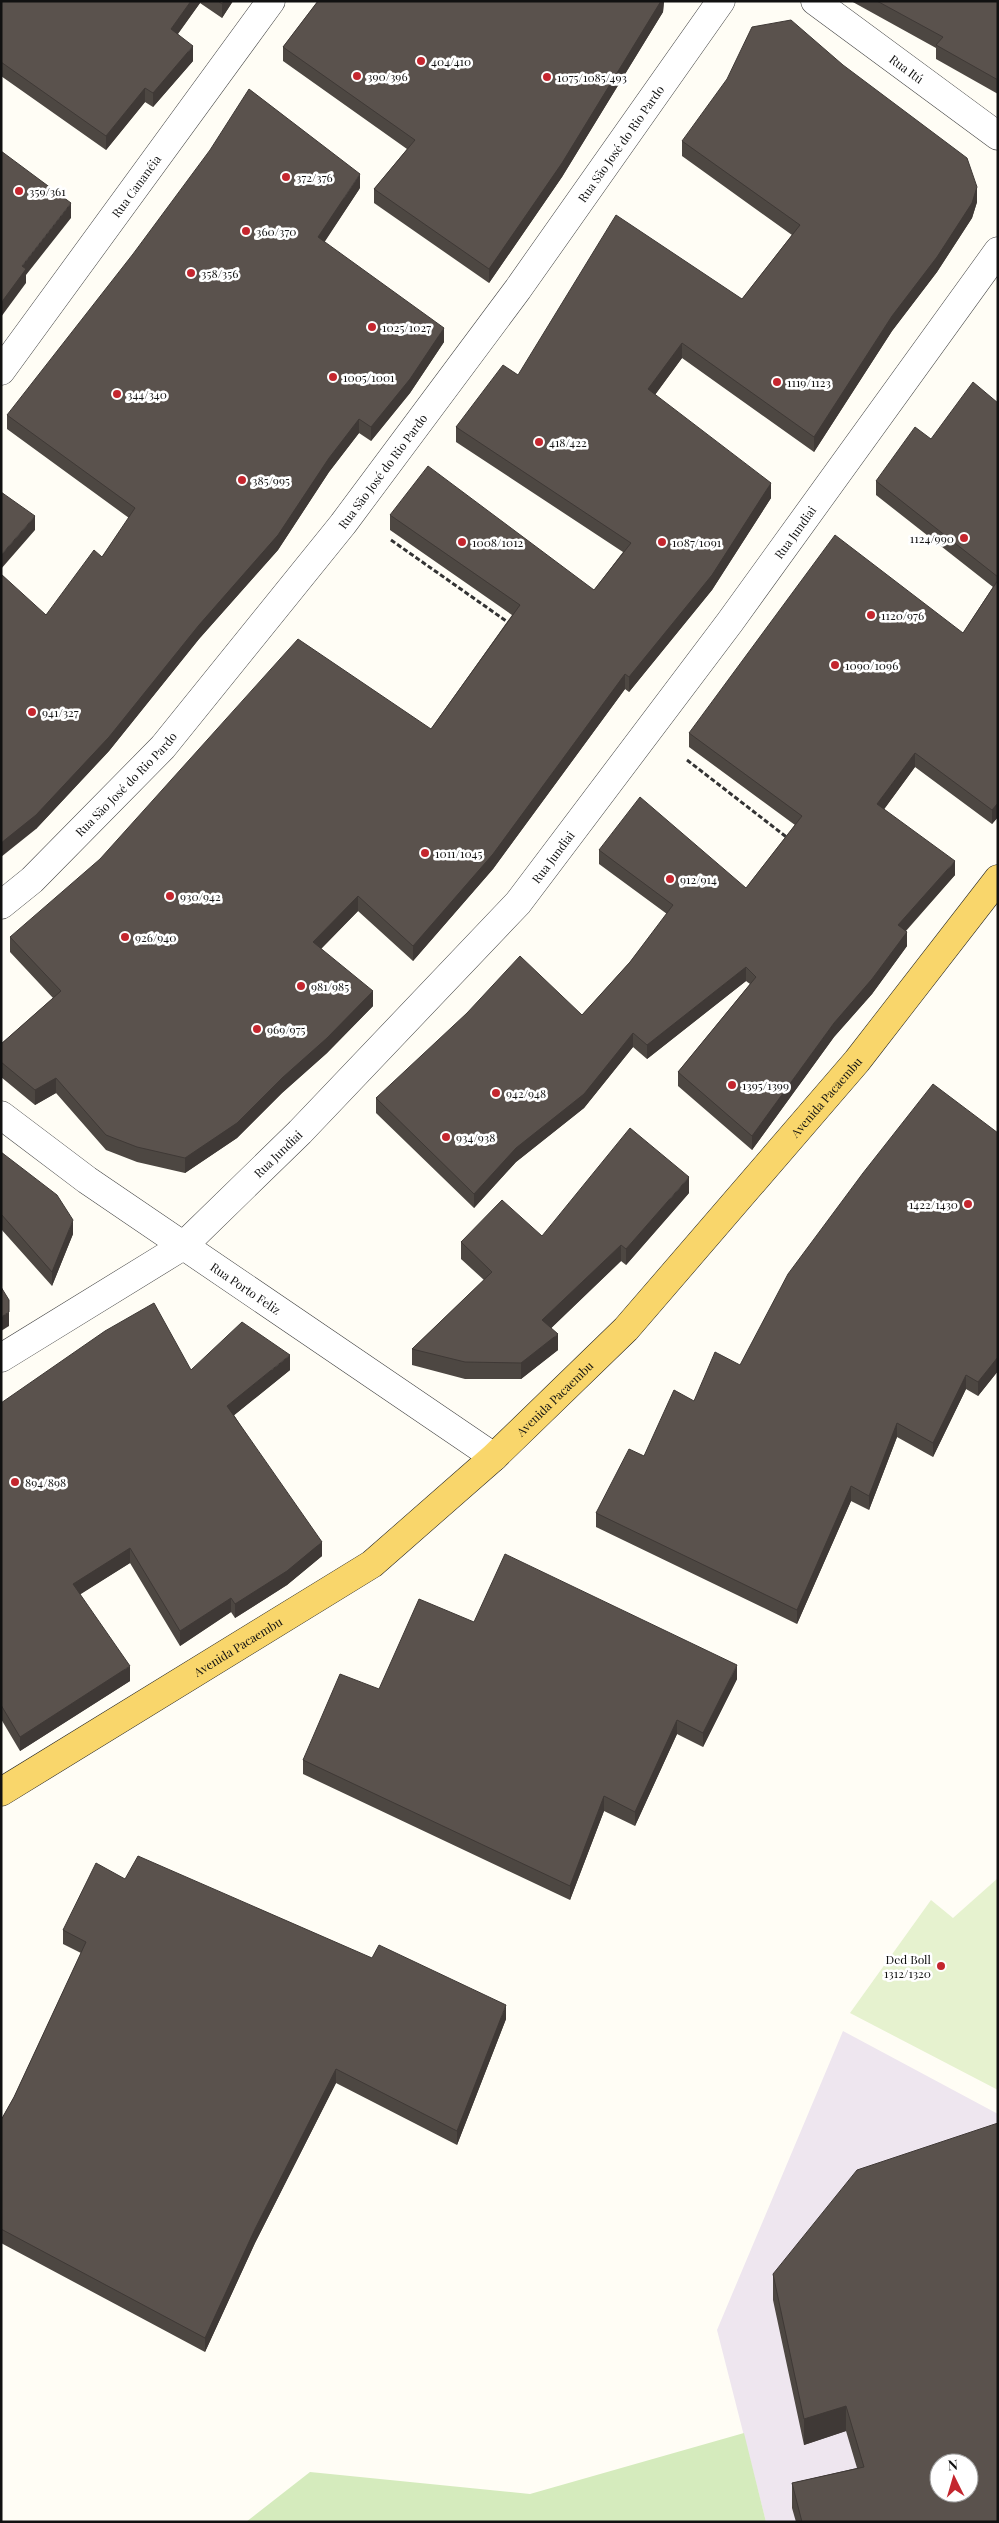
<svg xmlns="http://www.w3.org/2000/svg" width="999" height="2523" viewBox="0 0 999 2523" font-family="'Playfair Display',serif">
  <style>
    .industrial { fill: #eee6ef; fill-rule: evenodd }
    .green { fill: #d5ebbd }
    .pitch { fill: #e6f2cf }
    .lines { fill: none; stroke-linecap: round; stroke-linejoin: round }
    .minor-casing { stroke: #444; stroke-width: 29 }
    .major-casing { stroke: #222; stroke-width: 29 }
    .path { stroke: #333; stroke-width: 3; stroke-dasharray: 5 2.5; stroke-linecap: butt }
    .minor { stroke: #fff; stroke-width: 28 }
    .major { stroke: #f9d66b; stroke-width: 28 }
    .wall { fill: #4d4742 }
    .shaded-wall { fill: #3f3936 }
    .building { fill: #5a524d; stroke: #3f3936; fill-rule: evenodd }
    .poi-dot { fill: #c4262e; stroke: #fff; stroke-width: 2 }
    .labels { text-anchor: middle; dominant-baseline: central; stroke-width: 5; stroke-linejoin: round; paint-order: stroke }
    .poi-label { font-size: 12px; fill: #111; stroke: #fff; text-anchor: start }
    .street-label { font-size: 12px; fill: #111; stroke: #fff }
  </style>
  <rect width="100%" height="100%" fill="#fffdf5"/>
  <!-- industrial -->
  <path class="industrial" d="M843 2031 998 2114V2522H766L717 2330ZM939 2463H969V2493H939Z"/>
  <!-- green -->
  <path class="green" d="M744 2433 766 2522H246L310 2472 530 2494Z"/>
  <!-- pitch -->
  <path class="pitch" d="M998 1878V2090L850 2013 931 1900 953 1918Z"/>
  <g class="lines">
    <defs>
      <g id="minor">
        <path id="s1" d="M815 1 998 136"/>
        <path id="s2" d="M1 371 271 1"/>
        <path id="s3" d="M1 905 32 880 163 747 343 524 518 289 721 1"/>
        <path id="s4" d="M1 1115 87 1180 494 1457"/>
        <path id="s5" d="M1 1358 183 1246 300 1132 518 903 730 622 998 251"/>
      </g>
      <g id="major">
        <path id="s6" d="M1 1792 372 1564 494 1457 626 1329 857 1061 998 879"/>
      </g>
    </defs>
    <!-- minor casing -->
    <use href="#minor" class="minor-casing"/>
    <!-- major casing -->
    <use href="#major" class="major-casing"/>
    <!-- path -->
    <path class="path" d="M391 540 509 623
      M687 760 789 839"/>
    <!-- minor -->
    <use href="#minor" class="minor"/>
    <!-- major -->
    <use href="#major" class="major"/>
  </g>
  <!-- wall -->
  <path class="wall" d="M1 1H233L222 18 200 3 178 34 193 61 153 107 145 102 106 150 1 76Z
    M318 1H664L663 12 562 177 489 283 374 203V189L407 149 283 61V47Z
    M851 1H998V94L936 59V48Z
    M682 141 977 202 972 218 937 272 892 331 814 452 682 358 655 395 771 498 712 590 629 692 625 689 493 869 413 961 358 911 321 949 373 1006 327 1053 282 1093 237 1138 185 1173 137 1162 106 1150 56 1093 35 1105 1 1077V1044L53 998 10 952V937L431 729 512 615 390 530V515L594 590 623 552 456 442V427L518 375 742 299 792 235 682 156Z
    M360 188 324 242 444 342 410 393 371 441 359 433 329 472 278 550 199 639 109 751 36 829 46 615 102 557 129 518 7 429V415Z
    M998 403V817L992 824 915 767 884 809 955 875 906 931 907 946 872 994 834 1037 752 1150 678 1086V1072L750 984 746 981 647 1059 633 1047 584 1108 516 1162 474 1208 376 1113V1098L582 1015 630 962 667 914 599 864V850L746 888 795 825 689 747V733L963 633 993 587 876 495V481L931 439Z
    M998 1133V1371L978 1396 966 1389 933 1457 897 1437 869 1510 851 1501 797 1624 596 1527V1513L644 1456 694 1401 740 1365Z
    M1 1152 73 1234 52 1286 1 1229Z
    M689 1193 626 1265 621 1261 551 1328 558 1350 521 1379H465L412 1365V1349L484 1280 461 1259V1242L542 1236Z
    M191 1370H290L234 1415 322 1556 287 1585 235 1618 231 1612 180 1646 130 1563 80 1594 130 1681 20 1751 1 1719V1403Z
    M474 1622 737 1679 703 1747 677 1734 635 1826 604 1811 570 1900 303 1774V1760L379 1689Z
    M125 1879 506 2019 457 2145 336 2083 255 2243 205 2352 1 2243V2120L14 2097 81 1953 63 1944V1930Z
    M773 2274 998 2522H796L792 2508V2483L857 2468 846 2431 804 2445 773 2300Z"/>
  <!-- shaded-wall -->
  <path class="shaded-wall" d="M191 1H200V3L171 43V29Z
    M224 1H233L222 18V4Z
    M661 1H664L663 12 562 177 489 283V269Z
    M193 46V61L153 107V93Z
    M145 88V102L106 150V136Z
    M360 174V188L318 252V237Z
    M977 187V202L972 218 937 272 892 331 814 452V437L892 316Z
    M71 203V218L26 275V283L1 317V303L22 266Z
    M444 328V342L410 393 371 441V427Z
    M682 343V358L648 404V389Z
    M359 419V433L329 472 278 550 199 639 109 751 36 829 1 857V843L329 458Z
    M771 483V498L712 590 629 692V677Z
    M35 516V530L1 569V555Z
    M625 674V689L493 869 413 961V946Z
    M915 753V767L877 819V804Z
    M998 803V817L992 824V810Z
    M955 861V875L898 939V925Z
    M358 896V911L313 957V942Z
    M907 932V946L872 994 834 1037 752 1150V1136L834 1023Z
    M746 967V981L647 1059V1045Z
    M373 991V1006L327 1053 282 1093 237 1138 185 1173V1158L282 1078Z
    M633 1033V1047L584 1108 516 1162 474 1208V1194L516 1148Z
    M56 1078V1093L35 1105V1090Z
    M689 1177V1193L626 1265V1249Z
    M73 1220V1234L52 1286V1272Z
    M621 1245V1261L542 1337V1320Z
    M9 1312V1326L1 1331V1317Z
    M558 1334V1350L521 1379V1363Z
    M290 1355V1370L227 1421V1406Z
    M998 1357V1371L978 1396V1382Z
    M966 1375V1389L933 1457V1443Z
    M897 1423V1437L869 1510V1496Z
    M851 1486V1501L797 1624V1610Z
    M322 1542V1556L287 1585 235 1618V1604Z
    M130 1548V1563L73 1599V1584Z
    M231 1598V1612L180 1646V1631Z
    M737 1665V1679L703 1747V1733Z
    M130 1666V1681L20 1751V1737Z
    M677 1720V1734L635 1826V1812Z
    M604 1796V1811L570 1900V1886Z
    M506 2005V2019L457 2145V2131Z
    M336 2069V2083L255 2243 205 2352V2338L255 2229Z
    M846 2406V2431L804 2445V2419Z"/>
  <!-- building -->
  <path class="building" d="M1 1H191L171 29 193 46 153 93 145 88 106 136 1 62Z
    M218 1H224L222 4Z
    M318 1H661L562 163 489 269 374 189 415 140 283 47Z
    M877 1H998V80L936 45 943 37Z
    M791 20 843 65 967 158 977 187 972 203 937 257 892 316 814 437 682 343 648 389 771 483 712 575 629 677 625 674 493 854 413 946 358 896 313 942 373 991 327 1038 282 1078 237 1123 185 1158 137 1147 106 1135 56 1078 35 1090 1 1062V1044L61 991 10 937 100 859 298 639 431 729 520 605 390 515 428 466 594 590 631 543 456 427 503 365 518 375 616 215 742 299 800 225 682 141 727 79 752 27Z
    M249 89 360 174 318 237 444 328 410 379 371 427 359 419 329 458 278 535 199 625 109 737 36 815 1 843V574L46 615 94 550 102 557 135 508 7 415 133 254 210 150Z
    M1 151 71 203 22 266 26 269 1 303Z
    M973 382 998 403V577L876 481 915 427 931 439Z
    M1 492 35 516 1 555Z
    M835 535 963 633 998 580V803L992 810 915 753 877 804 955 861 898 925 907 932 872 979 834 1023 752 1136 678 1072 756 977 746 967 647 1045 633 1033 584 1094 516 1148 474 1194 376 1098 467 1013 520 956 582 1015 630 962 673 905 599 850 640 797 746 888 802 816 689 733Z
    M933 1084 998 1133V1357L978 1382 966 1375 933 1443 897 1423 869 1496 851 1486 797 1610 596 1513 629 1449 644 1456 674 1390 694 1401 715 1352 740 1365 788 1274 863 1173Z
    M630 1128 689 1177 626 1249 621 1245 542 1320 558 1334 521 1363 465 1362 412 1349 492 1272 461 1242 502 1200 542 1236Z
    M1 1152 57 1195 73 1220 52 1272 1 1214Z
    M1 1287 9 1300V1312L1 1317Z
    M154 1303 191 1370 242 1322 290 1355 227 1406 322 1542 287 1571 235 1604 231 1598 180 1631 130 1548 73 1584 130 1666 20 1737 1 1705V1403L105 1331Z
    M505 1554 737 1665 703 1733 677 1720 635 1812 604 1796 570 1886 303 1760 340 1674 379 1689 419 1599 474 1622Z
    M138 1856 372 1958 379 1945 506 2005 457 2131 336 2069 255 2229 205 2338 1 2229V2120L14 2097 86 1942 63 1930 96 1863 125 1879Z
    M998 2123V2522H802L792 2483 864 2467 846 2406 804 2419 773 2274 857 2170ZM939 2463H969V2493H939Z"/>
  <!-- markers -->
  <g class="poi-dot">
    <circle cx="421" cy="61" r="5"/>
    <circle cx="357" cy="76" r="5"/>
    <circle cx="547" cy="77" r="5"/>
    <circle cx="286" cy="177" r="5"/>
    <circle cx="19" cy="191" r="5"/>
    <circle cx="246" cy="231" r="5"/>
    <circle cx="191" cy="273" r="5"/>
    <circle cx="372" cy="327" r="5"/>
    <circle cx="333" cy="377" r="5"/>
    <circle cx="777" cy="382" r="5"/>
    <circle cx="117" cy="394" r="5"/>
    <circle cx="539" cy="442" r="5"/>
    <circle cx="242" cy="480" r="5"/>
    <circle cx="964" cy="538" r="5"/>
    <circle cx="462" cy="542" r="5"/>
    <circle cx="662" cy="542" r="5"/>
    <circle cx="871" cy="615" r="5"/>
    <circle cx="835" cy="665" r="5"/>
    <circle cx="32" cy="712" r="5"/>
    <circle cx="425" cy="853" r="5"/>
    <circle cx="670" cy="879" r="5"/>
    <circle cx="170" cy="896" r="5"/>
    <circle cx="125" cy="937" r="5"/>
    <circle cx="301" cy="986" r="5"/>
    <circle cx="257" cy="1029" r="5"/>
    <circle cx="732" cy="1085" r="5"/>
    <circle cx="496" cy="1093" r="5"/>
    <circle cx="446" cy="1137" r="5"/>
    <circle cx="968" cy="1204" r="5"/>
    <circle cx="15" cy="1482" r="5"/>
    <circle cx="941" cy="1966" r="5"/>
  </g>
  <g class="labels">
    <!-- poi labels -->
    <g class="poi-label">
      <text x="431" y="61">404/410</text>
      <text x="367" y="76">390/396</text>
      <text x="557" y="77">1075/1085/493</text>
      <text x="296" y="177">372/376</text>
      <text x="29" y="191">359/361</text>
      <text x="256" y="231">360/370</text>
      <text x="201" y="273">358/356</text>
      <text x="382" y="327">1025/1027</text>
      <text x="343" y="377">1005/1001</text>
      <text x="787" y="382">1119/1123</text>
      <text x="127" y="394">344/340</text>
      <text x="549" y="442">418/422</text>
      <text x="252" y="480">385/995</text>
      <text x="954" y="538" text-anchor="end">1124/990</text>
      <text x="472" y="542">1008/1012</text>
      <text x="672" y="542">1087/1091</text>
      <text x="881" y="615">1120/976</text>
      <text x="845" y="665">1090/1096</text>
      <text x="42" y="712">941/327</text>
      <text x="435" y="853">1011/1045</text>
      <text x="680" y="879">912/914</text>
      <text x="180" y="896">930/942</text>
      <text x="135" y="937">926/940</text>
      <text x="311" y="986">981/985</text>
      <text x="267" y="1029">969/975</text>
      <text x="742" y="1085">1395/1399</text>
      <text x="506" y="1093">942/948</text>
      <text x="456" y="1137">934/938</text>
      <text x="958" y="1204" text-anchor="end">1422/1430</text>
      <text x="25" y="1482">894/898</text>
      <text x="931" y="1959" text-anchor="end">Ded Boll<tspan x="931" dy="14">1312/1320</tspan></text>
    </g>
    <!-- street labels -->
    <g class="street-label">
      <text stroke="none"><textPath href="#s1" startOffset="114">Rua Itú</textPath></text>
      <text stroke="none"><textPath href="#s3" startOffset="984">Rua São José do Rio Pardo</textPath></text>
      <text stroke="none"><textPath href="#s2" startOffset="229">Rua Cananéia</textPath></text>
      <text stroke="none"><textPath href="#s3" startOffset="579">Rua São José do Rio Pardo</textPath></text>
      <text stroke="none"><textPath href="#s5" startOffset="1156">Rua Jundiai</textPath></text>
      <text stroke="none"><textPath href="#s3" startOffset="174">Rua São José do Rio Pardo</textPath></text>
      <text stroke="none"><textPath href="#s5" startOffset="751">Rua Jundiai</textPath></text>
      <text stroke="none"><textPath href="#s6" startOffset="1088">Avenida Pacaembu</textPath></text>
      <text stroke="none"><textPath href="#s5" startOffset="346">Rua Jundiai</textPath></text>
      <text stroke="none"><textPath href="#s4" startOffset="300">Rua Porto Feliz</textPath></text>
      <text stroke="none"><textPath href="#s6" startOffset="682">Avenida Pacaembu</textPath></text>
      <text stroke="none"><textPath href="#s6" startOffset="278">Avenida Pacaembu</textPath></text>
    </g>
  </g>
  <!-- border -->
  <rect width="999" height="2523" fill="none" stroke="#111111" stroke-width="5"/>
  <!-- north arrow -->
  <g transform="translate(954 2478) rotate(355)"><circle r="24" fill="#ffffff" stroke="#a0a0a0"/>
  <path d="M0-4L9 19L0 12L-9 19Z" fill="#c4262e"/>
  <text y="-8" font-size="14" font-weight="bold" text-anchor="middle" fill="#111111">N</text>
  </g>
</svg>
